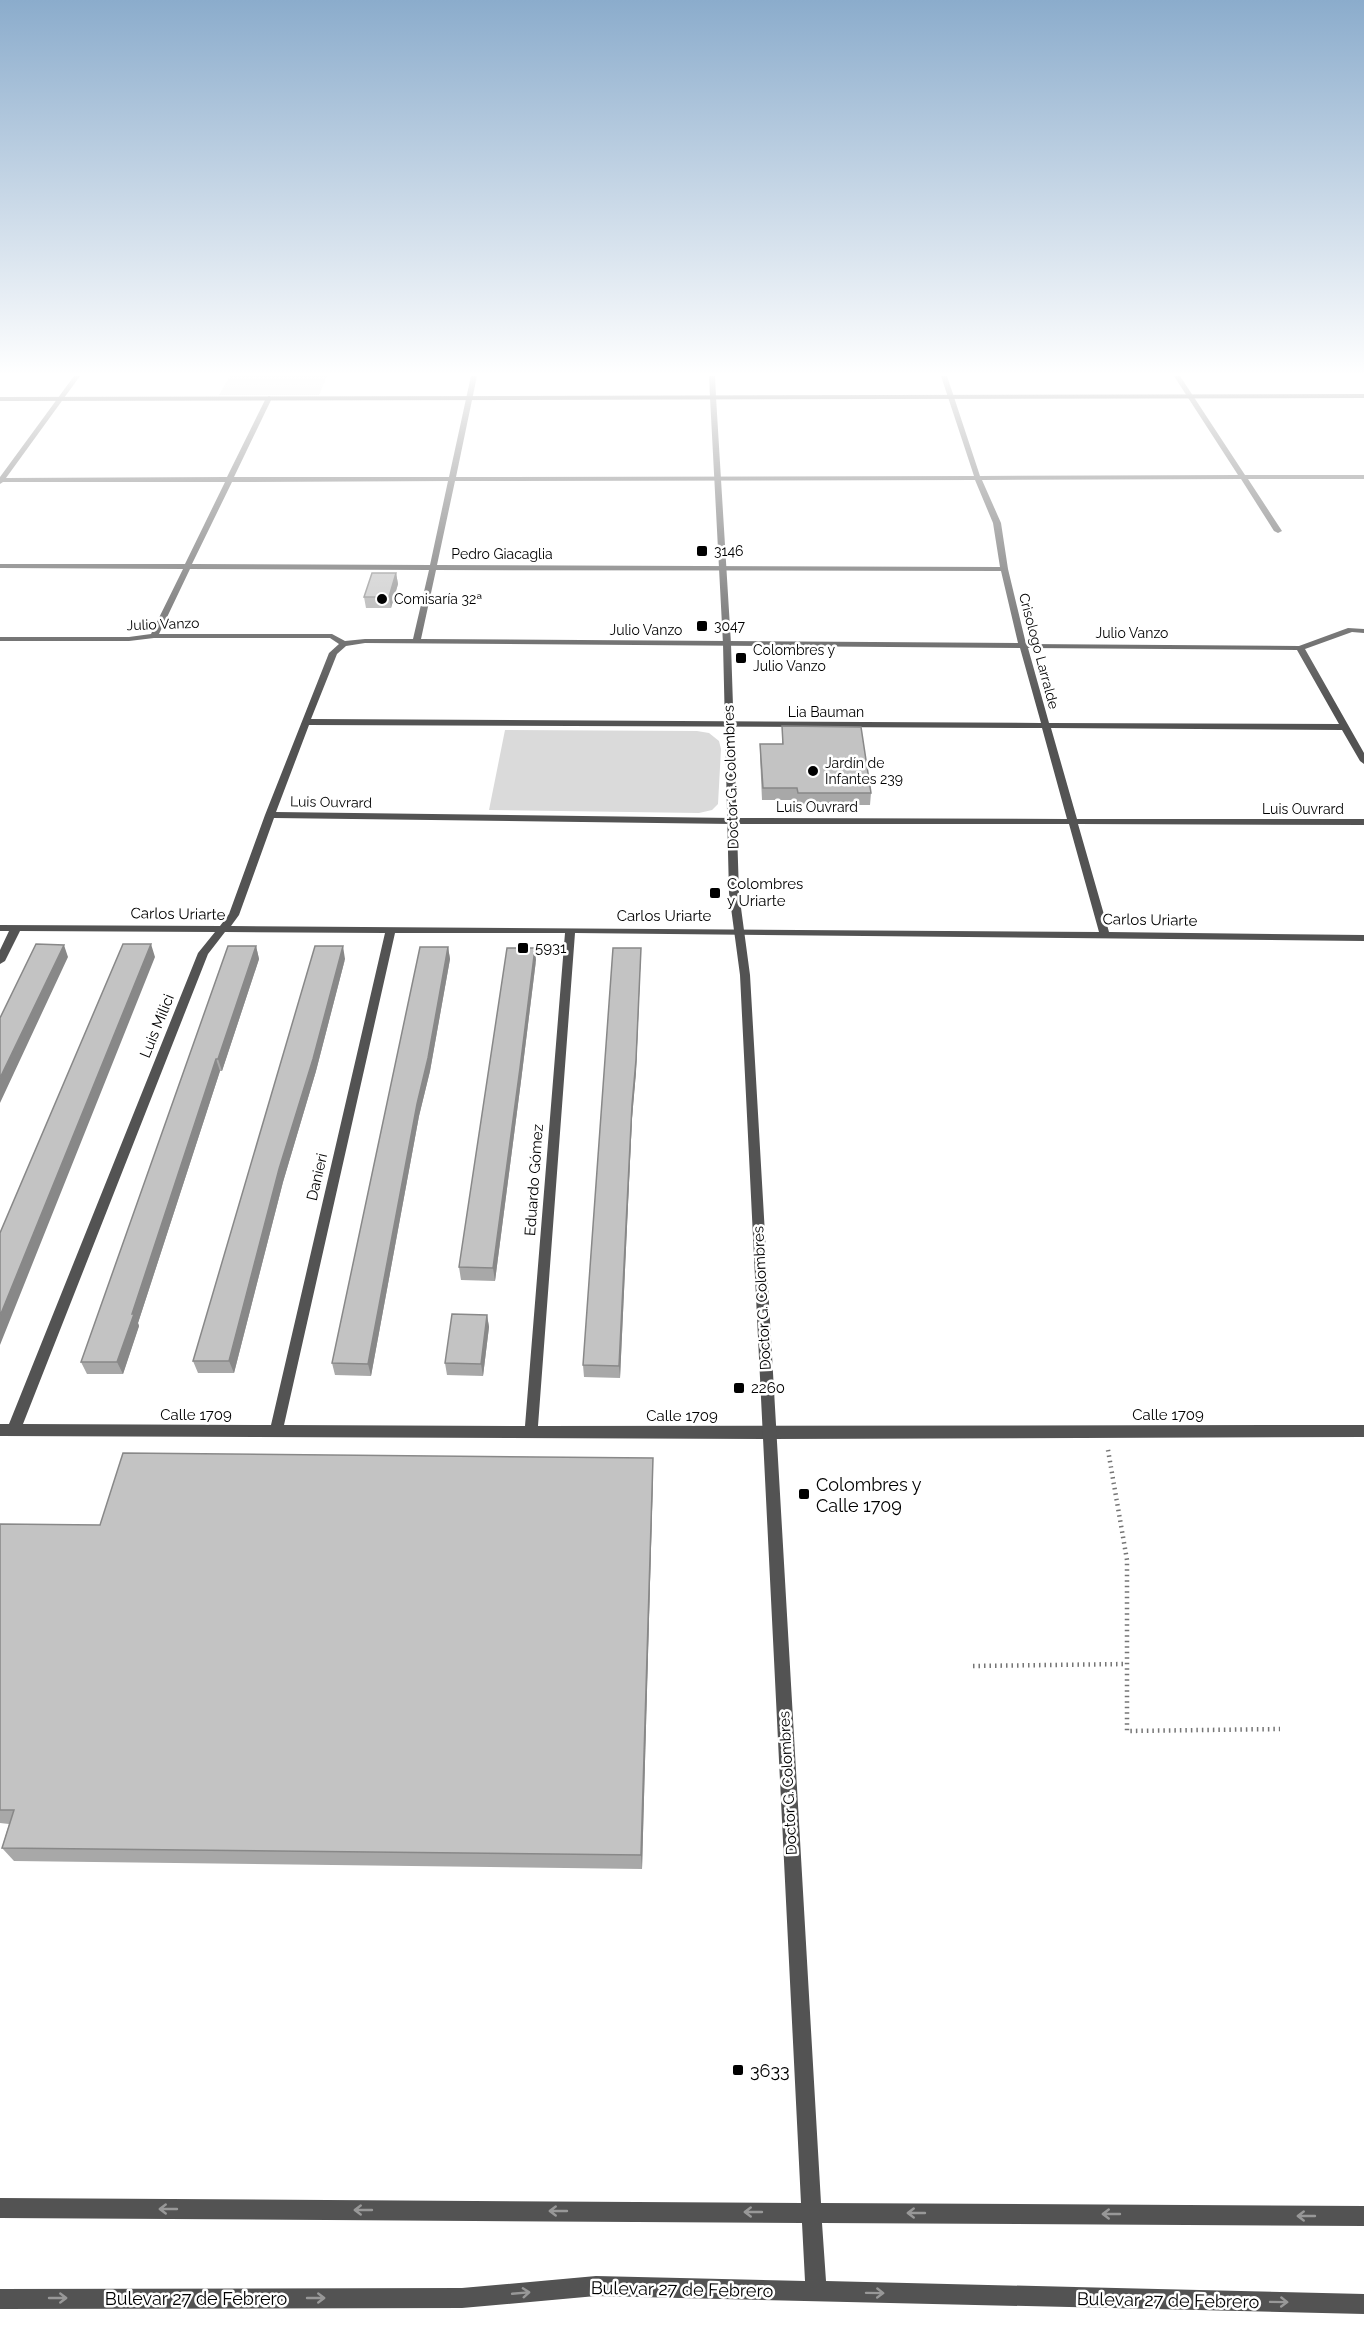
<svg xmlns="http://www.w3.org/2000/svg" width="1364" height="2352" viewBox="0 0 1364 2352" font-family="Raleway,sans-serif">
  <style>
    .green { fill: #dadada }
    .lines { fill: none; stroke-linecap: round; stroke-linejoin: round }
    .path { stroke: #757575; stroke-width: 4.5; stroke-dasharray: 1.5 4; stroke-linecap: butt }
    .minor { fill: #535353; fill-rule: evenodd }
    .tertiary { fill: #535353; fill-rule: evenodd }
    .secondary { fill: #202020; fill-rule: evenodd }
    .wall { fill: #a8a8a8 }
    .shaded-wall { fill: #888 }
    .building { fill: #c3c3c3; stroke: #888; stroke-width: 1.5 }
    .oneway { stroke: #989898 }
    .poi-dot { fill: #000; stroke: #fff; stroke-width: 2 }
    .labels { text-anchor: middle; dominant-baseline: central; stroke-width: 5; stroke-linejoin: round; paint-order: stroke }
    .far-poi-label { font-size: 14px; fill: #000; stroke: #fff; text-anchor: start }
    .far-street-label { font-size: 14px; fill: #000; stroke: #fff }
    .street-label { font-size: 15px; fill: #000; stroke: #fff }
    .poi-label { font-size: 15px; fill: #000; stroke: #fff; text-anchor: start }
    .near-poi-label { font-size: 18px; fill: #000; stroke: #fff; text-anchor: start }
    .near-street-label { font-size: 18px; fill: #000; stroke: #fff }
  </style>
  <rect width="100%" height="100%" fill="#fff"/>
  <!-- green -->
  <path class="green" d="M230 376H327L319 395H219Z
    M505 730 697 731 709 733 719 741 721 749 718 804 712 810 699 813 489 810Z"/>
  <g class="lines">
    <!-- path -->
    <path class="path" d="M1108 1450 1127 1560V1731L1280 1729
      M973 1666 1127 1664"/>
    <!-- minor -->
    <path class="minor" d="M74 376H80L6 478 227 477 266 398 269 396 272 398 234 477H449L471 376H477L456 477 974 476 941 376H947L980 476 1238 475 1174 376H1180L1245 475H1364V479H1248L1282 531 1278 533 1274 531 1241 479 982 480 1001 523 1008 569 1026 644 1299 646 1348 628 1364 629V633L1352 632 1305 649 1364 753V764L1360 761 1342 730 1051 728 1077 819H1364V825L1078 824 1109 932 1364 935V941L575 933 538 1426 1364 1425V1437L769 1439 0 1436V1424H9L198 953 215 932 20 931 5 961 0 964V950L9 931H0V925L220 926 229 914 265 815 329 653 339 644 330 638H154L129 641H0V637H129L151 634 183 569 0 568V564H185L225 482H3L0 484V477ZM975 480 993 523 1000 567 437 565 455 481ZM448 481 430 565 192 564 232 482ZM190 569 429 570 413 639H365L345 641 332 634H159ZM436 570 1001 571 1018 643 421 639ZM365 643 1020 648 1041 723 311 719 337 654 346 646ZM1028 648 1297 650 1339 724 1049 723ZM309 725 1042 728 1067 819 732 818 276 812ZM274 818 732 824H1069L1099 932 231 926 239 915ZM225 932 385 933 271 1425 23 1424 208 954ZM395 933H565L525 1426 284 1425Z
      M709 376H715L716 397 713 399 710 397Z"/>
    <!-- tertiary -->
    <path class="tertiary" d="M713 395 716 397 731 644 739 893 750 975 821 2203 1364 2206V2226L822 2223 826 2281 1364 2294V2314L596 2296 462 2308 0 2309V2289L462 2288 596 2276 805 2281 802 2223 0 2218V2198L801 2203 740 975 729 893 723 644 710 397Z"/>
    <!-- secondary -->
    <path class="secondary" d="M1364 394V398L0 401V397Z"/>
  </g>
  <!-- wall -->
  <path class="wall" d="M396 573 398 584 391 608H366L364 597Z
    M782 726 871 793 870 805H797L796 800H762L760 756V744H782Z
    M256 946 259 959 222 1071H220L138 1323 139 1326 123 1374H87L81 1362Z
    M448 947 450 959 430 1071 419 1116 371 1376 335 1375 332 1363Z
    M641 948 636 1072 632 1118 620 1378 584 1377 583 1365Z
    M345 959 316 1071 283 1182 234 1373H198L193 1361Z
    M536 960 521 1081 495 1281 461 1280 459 1267Z
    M487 1315 489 1327 483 1376 447 1375 445 1363Z
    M653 1458V1476L642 1869 14 1861 2 1848 9 1824 0 1823V1524L100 1525Z"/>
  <!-- shaded-wall -->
  <path class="shaded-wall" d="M396 573 398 584 391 608 389 597Z
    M151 944 155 957 0 1345V1316Z
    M64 945 68 957 0 1103V1078Z
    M256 946 259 959 222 1071 218 1059Z
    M343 946 345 959 316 1071 283 1182 234 1373 229 1361 279 1169Z
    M448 947 450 959 430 1071 419 1116 371 1376 368 1364 417 1104Z
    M535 948 536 960 521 1081 495 1281 493 1268Z
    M641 948 636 1072 632 1118 620 1378 619 1366 632 1105Z
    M216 1059 220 1071 138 1323 139 1326 123 1374 117 1362 132 1314Z
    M487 1315 489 1327 483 1376 481 1364Z
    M653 1458V1476L642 1869 641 1855Z"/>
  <!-- building -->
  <path class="building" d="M372 573H396L389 597H364Z
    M782 726 861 727 871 793H798L797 788H763L760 744H783Z
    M36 944 64 945 0 1078V1018Z
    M123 944H151L0 1316V1233Z
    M228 946H256L218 1059H216L132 1314H134L117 1362H81Z
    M315 946H343L313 1059 279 1169 229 1361H193Z
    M420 947H448L428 1058 417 1104 368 1364 332 1363Z
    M507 948H535L520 1068 493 1268 459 1267Z
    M613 948H641L636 1060 632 1105 619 1366 583 1365Z
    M452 1314 487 1315 481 1364 445 1363Z
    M123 1453 653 1458 641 1855 2 1848 14 1810H0V1524L100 1525Z"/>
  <!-- one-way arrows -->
  <defs><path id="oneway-shaft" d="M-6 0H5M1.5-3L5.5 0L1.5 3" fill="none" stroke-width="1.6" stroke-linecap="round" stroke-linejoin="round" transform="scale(1.5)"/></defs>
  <g class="oneway">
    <use href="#oneway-shaft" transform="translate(168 2209) rotate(-180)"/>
    <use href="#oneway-shaft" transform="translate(363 2210) rotate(-180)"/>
    <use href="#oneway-shaft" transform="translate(558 2211) rotate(-180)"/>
    <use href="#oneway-shaft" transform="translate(753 2212) rotate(-180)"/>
    <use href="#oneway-shaft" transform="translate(916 2213) rotate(-180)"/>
    <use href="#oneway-shaft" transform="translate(1111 2214) rotate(-180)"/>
    <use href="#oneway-shaft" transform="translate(1306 2216) rotate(-180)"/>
    <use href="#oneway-shaft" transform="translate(521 2293) rotate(-5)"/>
    <use href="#oneway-shaft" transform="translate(875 2293) rotate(1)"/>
    <use href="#oneway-shaft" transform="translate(58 2298)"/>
    <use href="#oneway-shaft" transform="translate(316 2298)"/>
    <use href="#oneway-shaft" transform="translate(1279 2302) rotate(1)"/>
  </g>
  <!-- sky -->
  <linearGradient id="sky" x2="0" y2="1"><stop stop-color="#8baccc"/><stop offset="0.53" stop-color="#fff"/><stop offset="1" stop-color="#fff" stop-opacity="0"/></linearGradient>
  <rect width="1364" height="706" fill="url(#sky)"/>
  <!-- markers -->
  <g class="poi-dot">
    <rect x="696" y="545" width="12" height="12" rx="3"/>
    <circle cx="382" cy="599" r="6"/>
    <rect x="696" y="620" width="12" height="12" rx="3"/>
    <rect x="735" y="652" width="12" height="12" rx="3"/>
    <circle cx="813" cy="771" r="6"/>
    <rect x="709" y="887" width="12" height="12" rx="3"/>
    <rect x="517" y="942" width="12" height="12" rx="3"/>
    <rect x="733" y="1382" width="12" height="12" rx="3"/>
    <rect x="798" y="1488" width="12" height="12" rx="3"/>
    <rect x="732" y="2064" width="12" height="12" rx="3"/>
  </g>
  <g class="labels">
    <!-- far-poi labels -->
    <g class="far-poi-label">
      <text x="714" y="551">3146</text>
      <text x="394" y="599">Comisaría 32ª</text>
      <text x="714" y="626">3047</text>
      <text x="753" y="650">Colombres y<tspan x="753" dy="16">Julio Vanzo</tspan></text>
      <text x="825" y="763">Jardín de<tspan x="825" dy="16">Infantes 239</tspan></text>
    </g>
    <!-- far-street labels -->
    <g class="far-street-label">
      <text x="502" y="554">Pedro Giacaglia</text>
      <text transform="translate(163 624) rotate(-2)">Julio Vanzo</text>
      <text x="646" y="630">Julio Vanzo</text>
      <text x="1132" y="633">Julio Vanzo</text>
      <text transform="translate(1039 651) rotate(75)">Crisologo Larralde</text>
      <text x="826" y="712">Lia Bauman</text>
      <text transform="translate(331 802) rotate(1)">Luis Ouvrard</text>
      <text x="817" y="807">Luis Ouvrard</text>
      <text x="1303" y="809">Luis Ouvrard</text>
    </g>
    <!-- street labels -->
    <g class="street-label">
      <text transform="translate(731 777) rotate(-92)">Doctor G. Colombres</text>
      <text transform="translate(178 914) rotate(1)">Carlos Uriarte</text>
      <text x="664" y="916">Carlos Uriarte</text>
      <text transform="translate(1150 920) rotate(1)">Carlos Uriarte</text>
      <text transform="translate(157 1026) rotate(-68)">Luis Milici</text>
      <text transform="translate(317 1177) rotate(-77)">Danieri</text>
      <text transform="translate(534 1180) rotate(-86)">Eduardo Gómez</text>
      <text transform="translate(762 1298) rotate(-93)">Doctor G. Colombres</text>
      <text x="196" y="1415">Calle 1709</text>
      <text x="1168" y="1415">Calle 1709</text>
      <text x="682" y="1416">Calle 1709</text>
      <text transform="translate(788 1783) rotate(-93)">Doctor G. Colombres</text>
    </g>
    <!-- poi labels -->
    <g class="poi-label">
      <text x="727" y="884">Colombres<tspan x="727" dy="17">y Uriarte</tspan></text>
      <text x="535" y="948">5931</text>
      <text x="751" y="1388">2260</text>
    </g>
    <!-- near-poi labels -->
    <g class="near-poi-label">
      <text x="816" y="1484">Colombres y<tspan x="816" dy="21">Calle 1709</tspan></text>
      <text x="750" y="2070">3633</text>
    </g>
    <!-- near-street labels -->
    <g class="near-street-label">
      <text transform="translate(682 2289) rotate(1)">Bulevar 27 de Febrero</text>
      <text x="196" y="2298">Bulevar 27 de Febrero</text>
      <text transform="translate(1168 2300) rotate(1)">Bulevar 27 de Febrero</text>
    </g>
  </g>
</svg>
